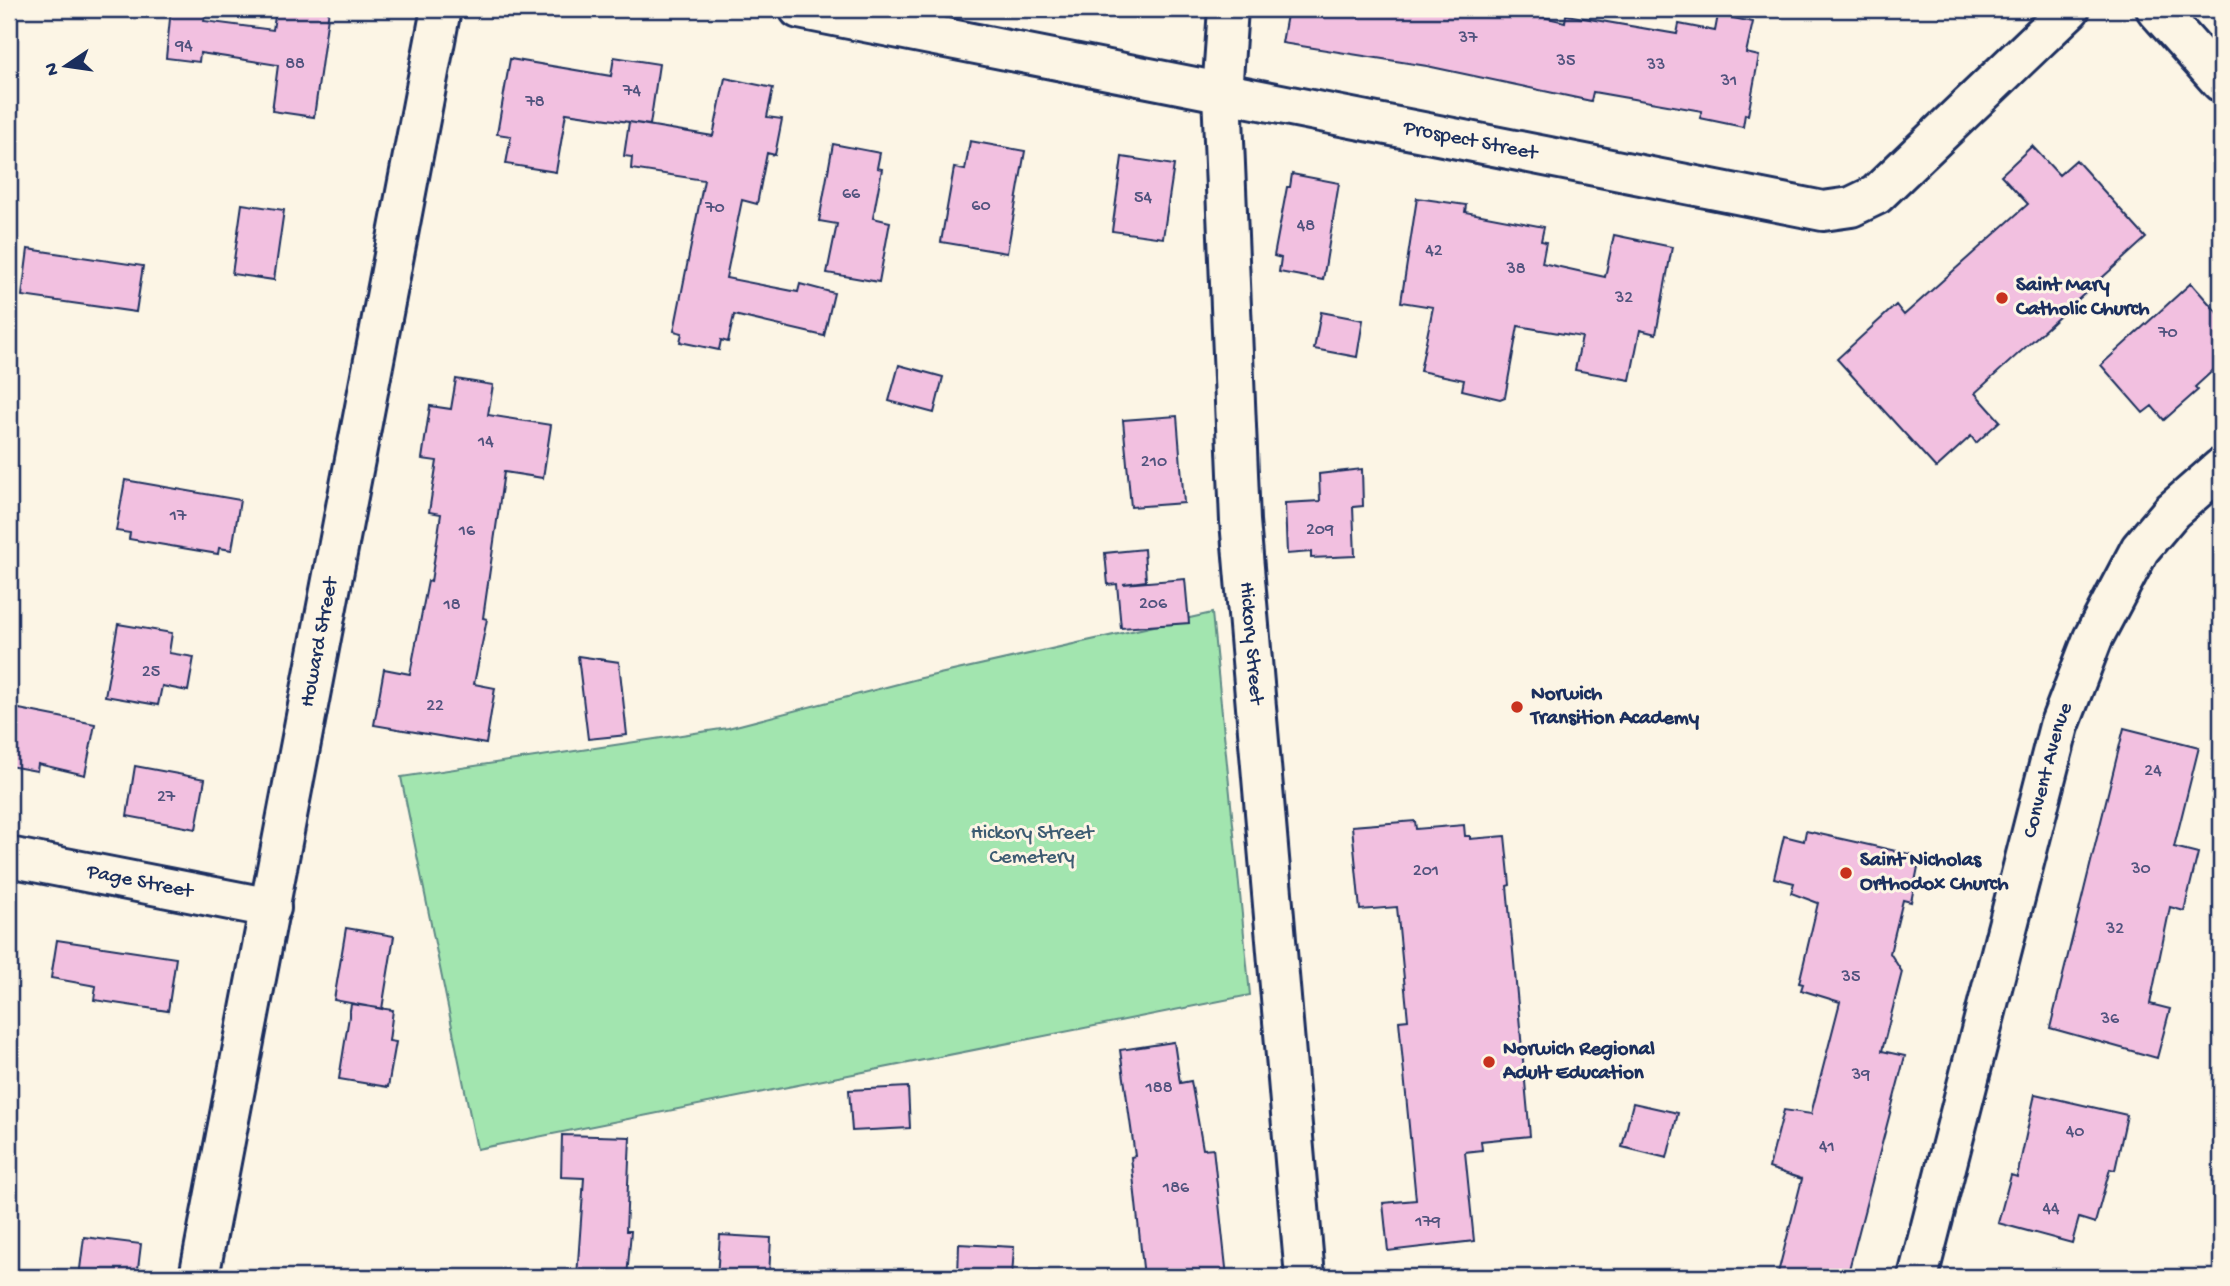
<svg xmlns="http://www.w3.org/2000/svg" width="2230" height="1286" viewBox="0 0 2230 1286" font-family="'Gochi Hand',sans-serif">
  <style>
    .green { fill: #a2e5af; stroke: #5e8a86; stroke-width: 2 }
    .building { fill: #f2c0e0; stroke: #1b2f5e; stroke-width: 2 }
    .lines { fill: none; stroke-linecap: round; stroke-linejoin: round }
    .minor-casing { stroke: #1b2f5e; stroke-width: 44 }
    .minor { stroke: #fcf5e5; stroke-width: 38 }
    .poi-dot { fill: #c8321e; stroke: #fcf5e5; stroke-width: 2.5 }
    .labels { text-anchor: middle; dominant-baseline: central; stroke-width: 6; stroke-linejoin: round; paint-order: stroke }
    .number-label { font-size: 18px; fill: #51537e }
    .street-label { font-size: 21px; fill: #1b2f5e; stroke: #fcf5e5 }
    .poi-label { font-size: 21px; font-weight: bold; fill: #1b2f5e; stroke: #fcf5e5; text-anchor: start }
    .park-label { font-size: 21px; fill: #3d5c72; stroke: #fcf5e5 }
  </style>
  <rect width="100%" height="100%" fill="#fcf5e5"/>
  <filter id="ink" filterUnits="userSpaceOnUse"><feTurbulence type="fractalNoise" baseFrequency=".0143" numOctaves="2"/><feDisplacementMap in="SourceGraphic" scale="14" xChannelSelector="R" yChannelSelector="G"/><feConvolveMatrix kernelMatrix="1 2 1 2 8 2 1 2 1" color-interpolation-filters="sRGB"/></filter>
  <g filter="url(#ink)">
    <!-- green -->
    <path class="green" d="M1212 613 1250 995 477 1149 401 777 728 728 917 679Z"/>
    <!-- building -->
    <path class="building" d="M171 9H206L204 21 273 30 276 9H329L314 117 272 111 278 65 200 53 199 62 166 58Z
      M1288 9H1508L1565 22 1566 15 1677 34 1679 24 1715 31 1718 15 1753 22 1746 53 1759 56 1748 115 1745 114 1743 127 1700 118 1702 111 1593 92 1591 101 1427 66 1282 43Z
      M614 57 659 64 650 125 566 113 556 172 506 164 511 136 497 134 510 59 611 76Z
      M725 78 773 88 767 117 782 119 775 155 767 153 757 204 742 200 726 278 798 292 800 284 834 293 824 336 734 315 728 342 721 340 719 350 680 342 682 333 674 331 704 180 631 169 632 157 624 156 629 122 713 136Z
      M970 141 1025 151 1007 253 941 242 954 168 965 170Z
      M833 144 880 153 877 168 882 169 873 218 890 222 879 282 827 273 837 224 819 221Z
      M2032 146 2059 175 2076 160 2146 238 1975 393 2000 421 1976 443 1971 436 1936 468 1837 359 1896 305 1904 315 2028 204 2001 175Z
      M1122 157 1174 165 1163 238 1112 231Z
      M1292 174 1339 183 1323 280 1279 272 1281 258 1274 256 1287 187H1290Z
      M1417 198 1466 205 1465 212 1544 227 1541 241 1546 242 1542 263 1605 277 1614 235 1672 247 1656 334 1640 330 1630 380 1575 370 1582 337 1518 326 1505 397 1500 399 1462 390 1464 380 1420 371 1433 307 1401 302Z
      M242 204 284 210 274 280 232 274Z
      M28 249 143 266 136 312 22 296Z
      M2191 283 2221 317V363L2195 387 2198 390 2164 420 2152 406 2143 413 2101 365Z
      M1321 312 1363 320 1357 357 1314 349Z
      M899 365 943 377 934 413 889 401Z
      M456 379 493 385 488 415 551 425 543 478 504 472 483 618 487 619 474 684 495 688 486 744 374 725 384 669 410 674 428 581 431 582 441 514 429 512 437 461 422 459 430 406 451 409Z
      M1177 416 1184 503 1131 507 1123 420Z
      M1362 469 1363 506 1353 507 1355 556 1311 558V552L1287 554 1285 503 1320 501 1319 474Z
      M125 480 240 500 232 550 219 548 218 554 129 539 130 533 116 531Z
      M1144 549 1146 581 1123 584 1185 579 1189 623 1121 628 1117 584 1108 585 1105 553Z
      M118 624 172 633 169 653 194 657 188 691 162 686 158 705 105 696Z
      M578 656 619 662 627 735 588 739Z
      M9 707 95 724 85 775 38 764 37 771 9 766Z
      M2124 728 2199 747 2174 847 2198 853 2184 911 2170 907 2150 1004 2170 1009 2157 1058 2050 1028Z
      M135 766 205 779 196 829 127 816Z
      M1415 821 1416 829 1464 825 1465 836H1470V839L1505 836 1510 885 1507 886 1530 1136 1481 1141 1482 1150 1465 1152 1474 1241 1388 1251 1383 1203 1416 1200 1399 1021 1408 1020 1397 907 1360 910 1352 826Z
      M1806 831 1914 855 1912 865 1918 867 1911 902 1903 900 1890 953 1902 972 1882 1051 1905 1056 1847 1277H1777L1802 1179 1769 1168 1784 1110 1811 1114 1840 1002 1801 990 1803 984 1799 983 1818 903 1791 893 1794 883 1774 878 1784 836 1804 841Z
      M346 928 394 936 382 1009 334 1000Z
      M57 940 176 958 168 1011 94 1000 96 986 51 978Z
      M351 1004 393 1010 389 1041 396 1042 388 1087 339 1079Z
      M1174 1042 1180 1083 1191 1081 1203 1149 1213 1148 1227 1277H1144L1131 1157 1135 1156 1120 1050Z
      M908 1087 910 1128 852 1131 849 1090Z
      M2035 1094 2127 1115 2115 1170 2110 1169 2095 1223 2079 1218 2072 1243 1998 1223 2011 1175 2017 1177Z
      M1633 1103 1678 1113 1667 1158 1622 1147Z
      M562 1135 630 1137 626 1231H631L627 1277H577L584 1178 561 1177Z
      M720 1235 771 1238 769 1277H717Z
      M84 1237 141 1244 137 1277H79Z
      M959 1244 1014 1247 1012 1277H958Z"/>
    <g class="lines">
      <defs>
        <g id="minor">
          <path id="s1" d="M799 9 1823 211 1851 207 1876 195 2070 9"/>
          <path id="s2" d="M1228 9 1222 93 1240 521 1305 1277"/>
          <path d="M2156 9 2221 82"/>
          <path id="s3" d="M9 857 271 908"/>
          <path id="s4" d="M199 1277 441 9"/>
          <path id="s5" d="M1918 1277 2059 726 2093 638 2140 549 2172 511 2221 468"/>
        </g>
      </defs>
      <!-- minor casing -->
      <use href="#minor" class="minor-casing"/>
      <!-- minor -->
      <use href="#minor" class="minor"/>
    </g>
  </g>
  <!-- markers -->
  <g class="poi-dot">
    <circle cx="2002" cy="298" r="7"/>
    <circle cx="1517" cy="707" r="7"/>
    <circle cx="1846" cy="873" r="7"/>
    <circle cx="1489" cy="1062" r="7"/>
  </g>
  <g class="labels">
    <!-- number labels -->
    <g class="number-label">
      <text x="1468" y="38">37</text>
      <text x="184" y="46">94</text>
      <text x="1566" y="61">35</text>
      <text x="295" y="64">88</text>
      <text x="1656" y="65">33</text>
      <text x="1729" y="81">31</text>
      <text x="632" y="91">74</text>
      <text x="535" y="102">78</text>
      <text x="851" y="194">66</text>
      <text x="1143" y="198">54</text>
      <text x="981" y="206">60</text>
      <text x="715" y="208">70</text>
      <text x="1306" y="226">48</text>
      <text x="1434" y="251">42</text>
      <text x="1516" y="269">38</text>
      <text x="1624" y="298">32</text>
      <text x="2168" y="333">70</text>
      <text x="486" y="442">14</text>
      <text x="1154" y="462">210</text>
      <text x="178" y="516">17</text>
      <text x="1320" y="530">209</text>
      <text x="467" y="531">16</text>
      <text x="1153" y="604">206</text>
      <text x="452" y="605">18</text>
      <text x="151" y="672">25</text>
      <text x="435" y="706">22</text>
      <text x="2153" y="771">24</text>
      <text x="166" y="797">27</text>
      <text x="2141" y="869">30</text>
      <text x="1426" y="871">201</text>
      <text x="2115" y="929">32</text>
      <text x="1851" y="977">35</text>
      <text x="2110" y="1019">36</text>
      <text x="1861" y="1075">39</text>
      <text x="1159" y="1088">188</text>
      <text x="2075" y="1132">40</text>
      <text x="1827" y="1147">41</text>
      <text x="1176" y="1188">186</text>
      <text x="2051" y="1209">44</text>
      <text x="1428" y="1222">179</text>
    </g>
    <!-- street labels -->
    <g class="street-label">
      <text stroke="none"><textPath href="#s1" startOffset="684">Prospect Street</textPath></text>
      <text stroke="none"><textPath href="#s4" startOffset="646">Howard Street</textPath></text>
      <text stroke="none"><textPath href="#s2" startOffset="635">Hickory Street</textPath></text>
      <text stroke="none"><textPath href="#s5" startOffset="523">Convent Avenue</textPath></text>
      <text stroke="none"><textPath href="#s3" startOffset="133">Page Street</textPath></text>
    </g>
    <!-- poi labels -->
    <g class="poi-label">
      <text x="2016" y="286">Saint Mary<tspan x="2016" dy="24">Catholic Church</tspan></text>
      <text x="1531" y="695">Norwich<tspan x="1531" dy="24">Transition Academy</tspan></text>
      <text x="1860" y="861">Saint Nicholas<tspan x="1860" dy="24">Orthodox Church</tspan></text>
      <text x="1503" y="1050">Norwich Regional<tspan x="1503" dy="24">Adult Education</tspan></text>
    </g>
    <!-- park labels -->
    <g class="park-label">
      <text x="1032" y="834">Hickory Street<tspan x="1032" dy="24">Cemetery</tspan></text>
    </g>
  </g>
  <!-- margin -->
  <rect width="2230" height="1286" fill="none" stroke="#fcf5e5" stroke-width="35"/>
  <rect x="18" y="18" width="2195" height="1251" fill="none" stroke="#1b2f5e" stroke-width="2.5" filter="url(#ink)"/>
  <!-- north arrow -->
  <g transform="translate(66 66) rotate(257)" stroke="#fcf5e5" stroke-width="5" paint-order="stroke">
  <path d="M0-5L12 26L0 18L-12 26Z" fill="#1b2f5e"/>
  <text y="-10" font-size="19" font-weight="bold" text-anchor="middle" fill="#1b2f5e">N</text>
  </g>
</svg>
